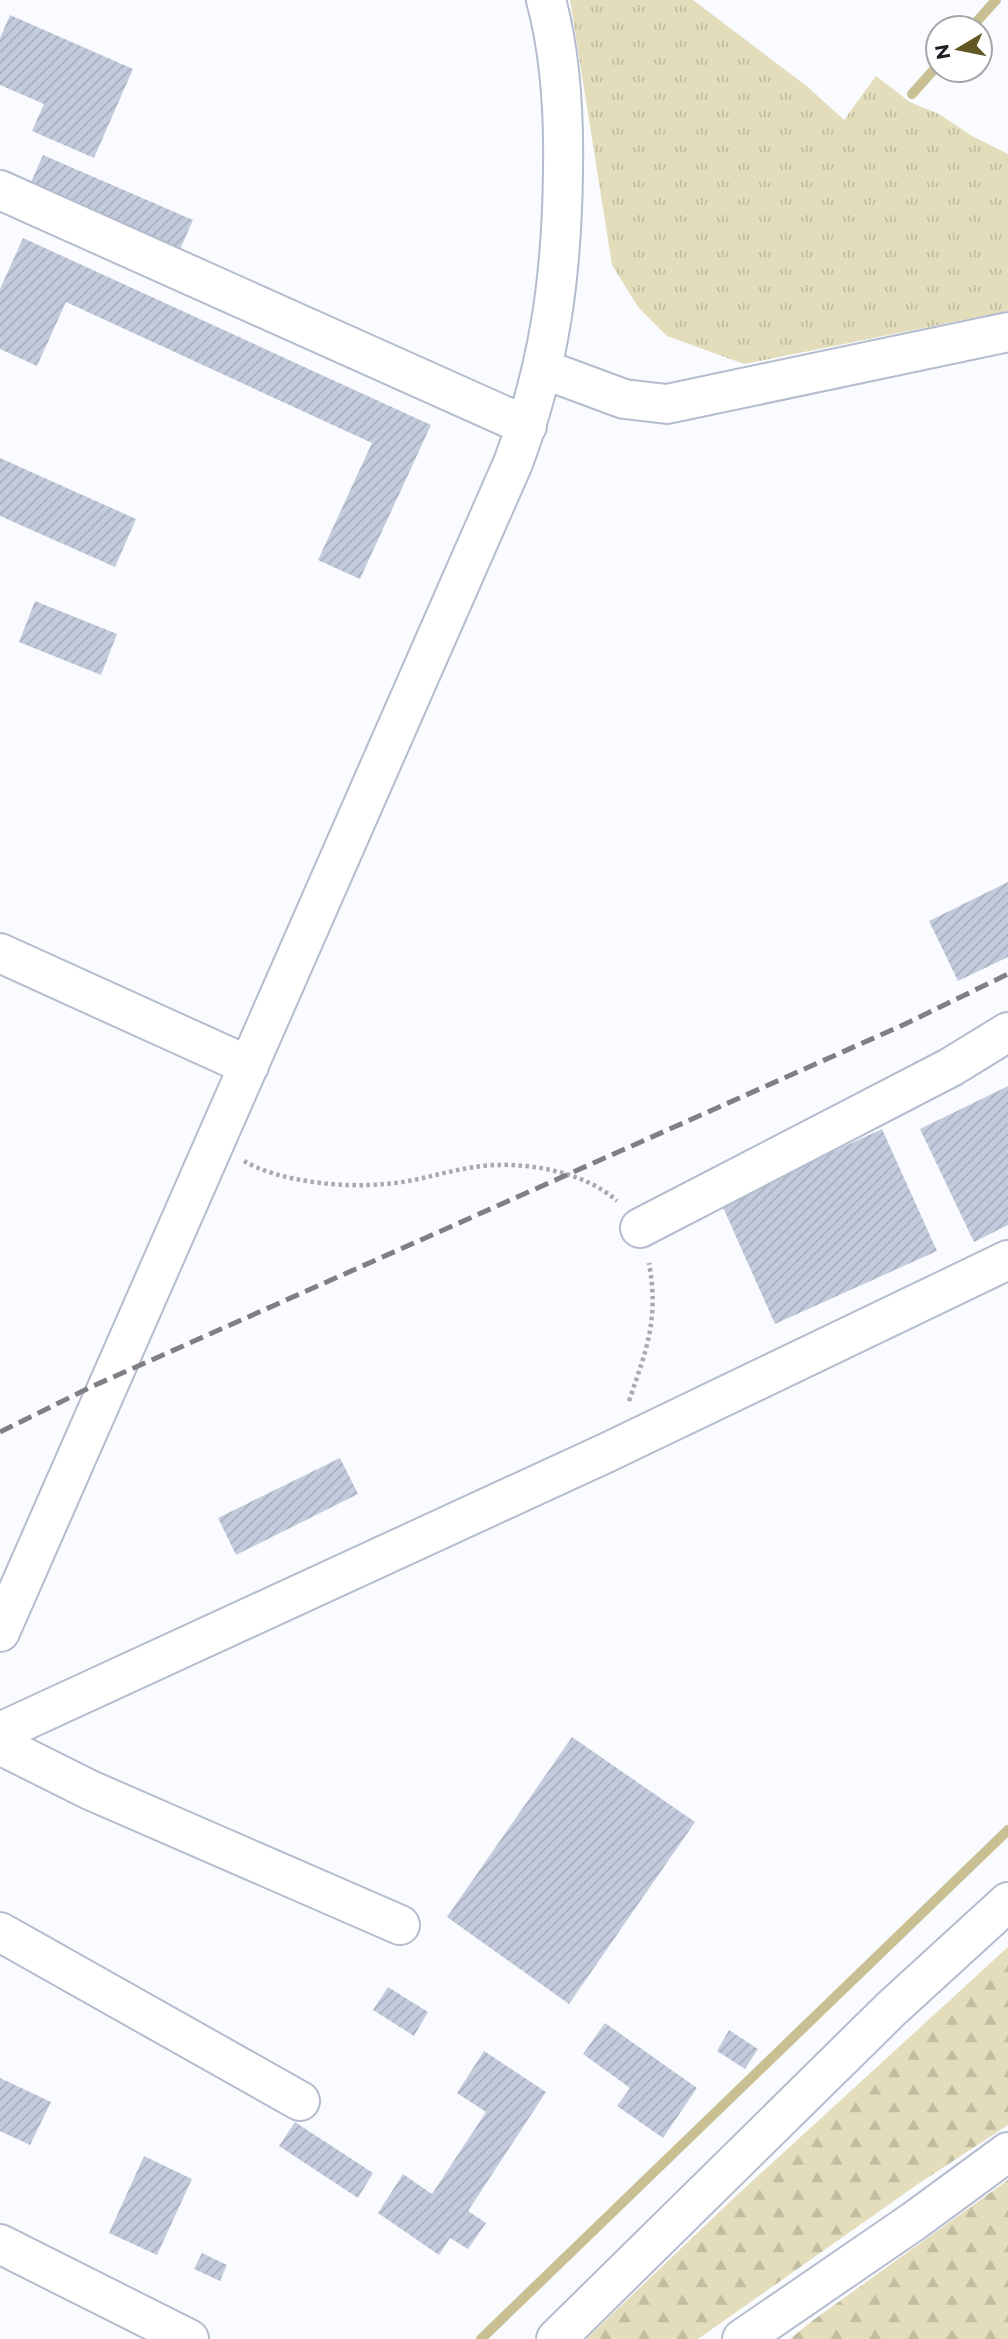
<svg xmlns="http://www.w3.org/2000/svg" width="1008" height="2339" viewBox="0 0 1008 2339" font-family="Montserrat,sans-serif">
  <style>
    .grass { fill: url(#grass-tufts) }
    .forest { fill: url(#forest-firs) }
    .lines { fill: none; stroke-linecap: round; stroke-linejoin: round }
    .stream { stroke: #c8bf92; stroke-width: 10 }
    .building { fill: url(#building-hatch) }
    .minor-casing { stroke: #b4bcce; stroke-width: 42 }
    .path { stroke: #a7a9ae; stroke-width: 4.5; stroke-dasharray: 3.5 3.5; stroke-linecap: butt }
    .minor { stroke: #fff; stroke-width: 38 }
    .rail { stroke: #7e8086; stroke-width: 5; stroke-dasharray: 14 7; stroke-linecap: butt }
  </style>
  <defs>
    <pattern id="grass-tufts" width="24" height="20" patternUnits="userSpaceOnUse" patternTransform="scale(1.75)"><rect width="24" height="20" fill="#e3ddbc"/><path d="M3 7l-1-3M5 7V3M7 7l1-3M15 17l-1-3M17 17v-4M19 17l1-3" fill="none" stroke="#c2bda1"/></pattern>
    <pattern id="forest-firs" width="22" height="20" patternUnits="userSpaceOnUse" patternTransform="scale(1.75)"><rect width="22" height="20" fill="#e3ddbc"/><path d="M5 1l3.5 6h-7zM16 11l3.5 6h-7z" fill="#c2bda1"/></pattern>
    <pattern id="building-hatch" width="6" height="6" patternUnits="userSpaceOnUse" patternTransform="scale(1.75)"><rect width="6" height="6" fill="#c3cbdd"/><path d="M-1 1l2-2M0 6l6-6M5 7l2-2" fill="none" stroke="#a7aebe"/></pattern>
  </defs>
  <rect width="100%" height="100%" fill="#f9fbff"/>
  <!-- grass -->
  <path class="grass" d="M570 0H693L808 87 844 120 876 76 910 102 939 114 972 136 1008 154V311L744 364 667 336 638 307 612 265Z"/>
  <!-- forest -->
  <path class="forest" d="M1008 1947V2125L918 2184 698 2339H586L736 2196Z
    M1008 2180V2339H790L812 2321Z"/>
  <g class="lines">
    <!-- stream -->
    <path class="stream" d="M971 28 996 0
      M912 94 938 65
      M481 2339 1008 1830"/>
  </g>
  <!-- building -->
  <path class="building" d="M10 15 133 69 94 158 32 131 44 104 0 85V38Z
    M43 155 193 220 178 254 28 189Z
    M23 238 431 425 360 579 318 560 372 443 66 302 37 366 0 349V289Z
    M0 458 136 519 115 567 0 516Z
    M35 601 117 634 101 675 19 642Z
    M1008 882V957L958 981 929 921Z
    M1008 1086V1225L974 1242 920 1129Z
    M882 1129 937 1251 775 1324 721 1203Z
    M340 1458 358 1494 236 1555 218 1518Z
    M572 1737 695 1822 569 2004 447 1917Z
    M388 1987 428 2012 414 2036 373 2010Z
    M605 2023 697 2088 663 2138 617 2106 630 2088 583 2054Z
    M729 2030 758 2049 745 2069 717 2051Z
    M484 2051 546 2092 468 2211 486 2223 468 2249 450 2238 439 2255 378 2213 403 2174 432 2194 486 2112 457 2093Z
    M0 2078 51 2102 30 2145 0 2131Z
    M295 2122 373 2173 358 2198 279 2146Z
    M144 2156 192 2179 157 2255 109 2233Z
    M202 2253 227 2265 220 2281 194 2269Z"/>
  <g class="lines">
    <defs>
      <path id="minor" d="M0 190 527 426
        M543 369 624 399 667 404 1008 332
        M0 953 249 1066
        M640 1228 951 1067 1008 1032
        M0 1632 513 463C550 365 562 274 563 170 564 113 561 55 546 0
        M0 1732 606 1453 1008 1260
        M0 1745 90 1790 400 1925
        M0 1932 300 2101
        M0 2244 189 2339
        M556 2339 891 2009 1008 1902
        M742 2339 914 2221 1008 2152"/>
    </defs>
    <!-- minor casing -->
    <use href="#minor" class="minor-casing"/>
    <!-- path -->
    <path class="path" d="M244 1161C280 1182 343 1188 385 1184 416 1182 445 1171 475 1167 519 1160 583 1170 617 1201
      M629 1401C647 1348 659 1319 649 1263"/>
    <!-- minor -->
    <use href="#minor" class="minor"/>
    <!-- rail -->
    <path class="rail" d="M0 1432 91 1387 903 1025 1008 974"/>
  </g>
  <!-- north arrow -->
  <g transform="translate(959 49) rotate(260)"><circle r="33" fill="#ffffff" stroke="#a5a5a8" stroke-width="2"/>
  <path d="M0-5L12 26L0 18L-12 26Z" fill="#615723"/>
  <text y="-10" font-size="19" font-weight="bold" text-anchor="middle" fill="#1d1f26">N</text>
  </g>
</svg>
